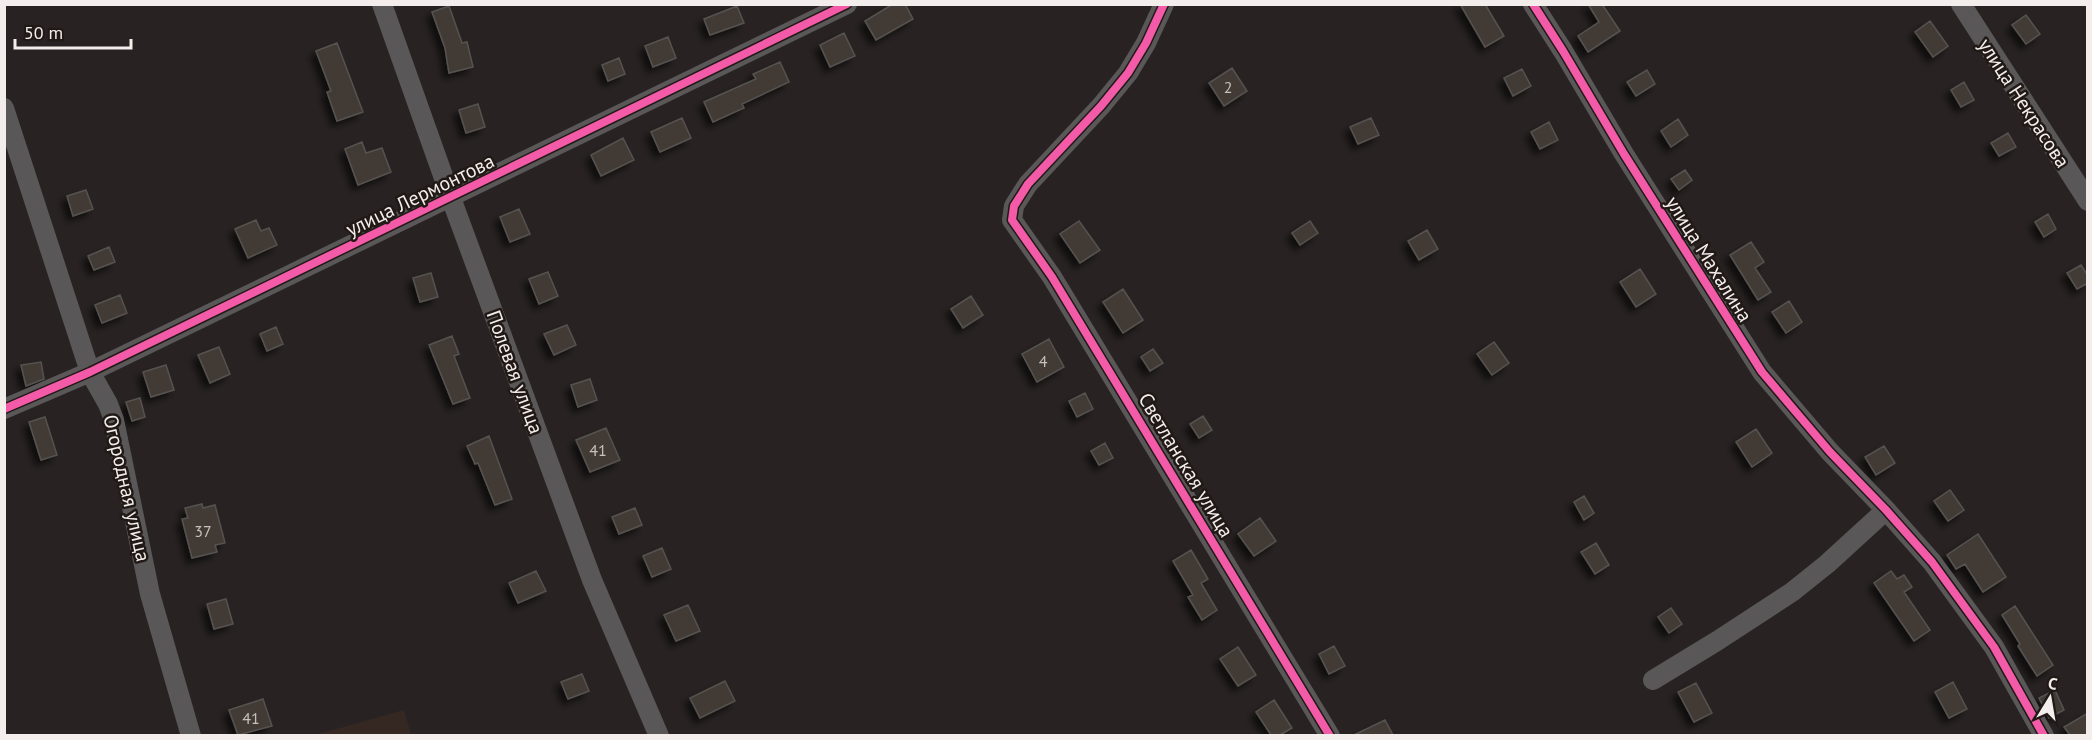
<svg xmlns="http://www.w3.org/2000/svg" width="2092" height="740" viewBox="0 0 2092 740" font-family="'PT Sans',sans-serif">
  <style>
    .built { fill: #352823 }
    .building { fill: #433b34; stroke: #555250; stroke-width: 1.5; filter: url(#shadow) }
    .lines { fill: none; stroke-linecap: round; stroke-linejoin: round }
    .minor { stroke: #595757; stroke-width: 20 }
    .cycleway-casing { stroke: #211916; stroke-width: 11 }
    .cycleway { stroke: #f35aa7; stroke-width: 8 }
    .labels { text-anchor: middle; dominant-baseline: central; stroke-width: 5; stroke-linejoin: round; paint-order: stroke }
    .number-label { font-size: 16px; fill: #c7c0bd }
    .street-label { font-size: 20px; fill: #f3edeb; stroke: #211916 }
  </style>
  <defs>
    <filter id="shadow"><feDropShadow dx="-5.5" dy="5.5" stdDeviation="3" flood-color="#0009"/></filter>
  </defs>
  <rect width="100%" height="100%" fill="#282322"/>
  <!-- built -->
  <path class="built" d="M404 710 411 735H315Z"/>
  <!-- building -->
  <path class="building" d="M893 4H905L913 19 876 40 865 21Z
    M1460 4H1485L1504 36 1485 47Z
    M1588 4H1602L1620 31 1588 52 1578 36 1599 22Z
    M449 6 462 43 467 42 473 67 449 73 445 48 432 12Z
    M737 6 744 23 710 35 704 19Z
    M2026 15 2040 34 2026 44 2012 25Z
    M1930 21 1948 46 1933 57 1915 32Z
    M844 33 855 56 830 67 820 45Z
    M668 37 676 58 653 67 645 46Z
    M337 43 363 112 337 121 327 92 331 91 316 51Z
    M619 58 625 74 608 81 602 65Z
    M780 62 789 82 742 104 744 108 713 122 704 102 756 79 753 74Z
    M1232 68 1247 91 1224 106 1209 83Z
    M1522 69 1531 86 1513 96 1504 78Z
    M1647 70 1655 84 1636 96 1627 82Z
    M1964 82 1974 100 1961 107 1951 90Z
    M478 104 485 127 466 133 459 110Z
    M682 118 691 138 660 152 651 132Z
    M1371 118 1379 135 1358 144 1350 127Z
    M1678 119 1688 135 1671 147 1661 131Z
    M1549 122 1558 140 1540 149 1531 132Z
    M2008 133 2016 147 1999 156 1991 143Z
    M623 138 634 160 601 176 591 155Z
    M362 142 366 153 382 148 391 172 358 185 345 149Z
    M1685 170 1692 180 1679 190 1671 179Z
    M86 190 93 209 73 216 67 196Z
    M519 209 530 234 510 242 500 217Z
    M2048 214 2056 229 2044 237 2035 222Z
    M256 220 261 231 269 228 277 245 248 258 235 229Z
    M1079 221 1100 250 1080 263 1060 234Z
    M1310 221 1318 233 1300 245 1292 233Z
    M1427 230 1438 249 1419 260 1408 241Z
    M1751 242 1764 262 1755 268 1771 292 1758 300 1730 255Z
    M109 247 115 262 94 270 88 256Z
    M2081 265 2088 276V283L2077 289 2067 273Z
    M1640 269 1656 294 1636 307 1620 282Z
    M548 272 558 296 539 304 529 279Z
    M431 273 438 297 420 302 413 278Z
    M1123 289 1143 320 1123 333 1103 302Z
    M120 295 127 313 102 323 95 305Z
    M971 296 983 315 963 328 951 309Z
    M1789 301 1802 322 1786 333 1772 312Z
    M567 325 576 345 554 355 544 334Z
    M276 327 283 344 267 351 260 334Z
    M452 336 459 354 454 356 470 398 453 404 429 345Z
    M1049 339 1064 367 1037 382 1022 354Z
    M1494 342 1509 363 1492 375 1477 354Z
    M219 347 230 374 210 383 198 355Z
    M1153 349 1163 363 1150 371 1141 357Z
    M41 362 44 379 26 386 21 365Z
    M166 365 174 390 151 397 143 372Z
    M590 379 597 400 578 407 571 385Z
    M1085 393 1093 409 1077 417 1069 401Z
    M140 398 145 417 132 421 126 402Z
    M1203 416 1212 430 1199 438 1190 424Z
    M45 417 57 455 41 460 29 422Z
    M606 428 620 460 590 472 576 440Z
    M1756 429 1772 453 1752 467 1736 442Z
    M489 436 512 499 495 505 478 463 475 464 467 446Z
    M1105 443 1113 458 1099 465 1091 451Z
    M1884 446 1895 463 1876 475 1865 457Z
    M1950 490 1964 510 1948 521 1934 501Z
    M1584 496 1594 513 1584 520 1574 502Z
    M202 504 203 508 215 505 225 543 215 545 217 552 192 558 182 519 188 518 185 508Z
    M635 508 642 525 619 534 612 517Z
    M1260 518 1276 541 1254 556 1238 534Z
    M1978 534 2006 577 1983 592 1965 564 1956 569 1947 555Z
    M1596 543 1609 565 1595 574 1581 552Z
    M662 548 671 569 652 577 643 556Z
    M1191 550 1208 579 1201 583 1217 610 1202 620 1188 597 1193 595 1173 561Z
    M536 571 546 591 518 603 509 583Z
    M1891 571 1897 579 1904 575 1912 587 1904 592 1930 630 1914 641 1874 583Z
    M226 599 233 624 214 629 207 604Z
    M688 605 700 631 676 641 664 615Z
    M2015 606 2053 665 2037 676 2018 646 2020 644 2002 615Z
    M1671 608 1682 624 1669 633 1658 617Z
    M1334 646 1345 666 1329 674 1319 654Z
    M1238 647 1256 675 1238 686 1220 659Z
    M582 674 589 691 568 699 561 682Z
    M725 681 735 701 700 718 690 698Z
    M1953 682 1967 709 1949 718 1935 692Z
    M1696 683 1712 713 1694 722 1678 692Z
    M2055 690 2064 710 2049 718 2039 698Z
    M263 699 272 726 238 735 229 710Z
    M1274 700 1292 728 1280 735H1271L1256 712Z
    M2088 713V735H2070L2064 727Z
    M1385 720 1393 735H1354Z"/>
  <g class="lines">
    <!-- minor -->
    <path class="minor" d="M382 4 451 198 592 580 659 736
      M1164 4 1146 43 1128 73 1101 106 1028 184 1014 206 1012 220 1052 277 1330 736
      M1533 4 1563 51 1624 154 1762 372 1830 452 1886 510 1932 562 1994 647 2044 736
      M1961 4 2088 201
      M4 108 90 372 108 404 114 420 150 594 191 736
      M4 409 90 372 847 4
      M1653 680 1717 641 1792 592 1827 564 1886 510"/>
    <defs>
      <path id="cycleway" d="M1164 4 1146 43 1128 73 1101 106 1028 184 1014 206 1012 220 1052 277 1330 736
        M1533 4 1563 51 1624 154 1762 372 1830 452 1886 510 1932 562 1994 647 2044 736
        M4 409 90 372 847 4"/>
    </defs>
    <!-- cycleway casing -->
    <use href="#cycleway" class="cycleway-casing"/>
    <!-- cycleway -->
    <use href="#cycleway" class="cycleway"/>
  </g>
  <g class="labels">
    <!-- number labels -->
    <g class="number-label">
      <text x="1228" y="87">2</text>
      <text x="1043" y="361">4</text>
      <text x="598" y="450">41</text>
      <text x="203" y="531">37</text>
      <text x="251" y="718">41</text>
    </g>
    <!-- street labels -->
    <g class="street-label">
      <text transform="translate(2024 103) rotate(57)">улица Некрасова</text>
      <text transform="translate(420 195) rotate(-26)">улица Лермонтова</text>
      <text transform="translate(1709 259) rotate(58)">улица Махалина</text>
      <text transform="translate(515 372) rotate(70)">Полевая улица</text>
      <text transform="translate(1186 465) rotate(59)">Светланская улица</text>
      <text transform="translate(127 488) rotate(77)">Огородная улица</text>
    </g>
  </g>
  <!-- border -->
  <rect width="2092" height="740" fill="none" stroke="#f3edeb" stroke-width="12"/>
  <!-- north arrow -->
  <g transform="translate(2050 698) rotate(11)" stroke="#211916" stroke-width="4.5" paint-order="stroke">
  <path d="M0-4.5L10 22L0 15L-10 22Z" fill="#f3edeb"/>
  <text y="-9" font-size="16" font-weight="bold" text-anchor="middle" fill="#f3edeb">С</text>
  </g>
  <!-- scale -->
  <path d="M15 39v9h116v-9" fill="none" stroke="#f3edeb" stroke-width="3"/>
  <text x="24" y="39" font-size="18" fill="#f3edeb" stroke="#211916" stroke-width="4.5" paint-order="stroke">50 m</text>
</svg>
